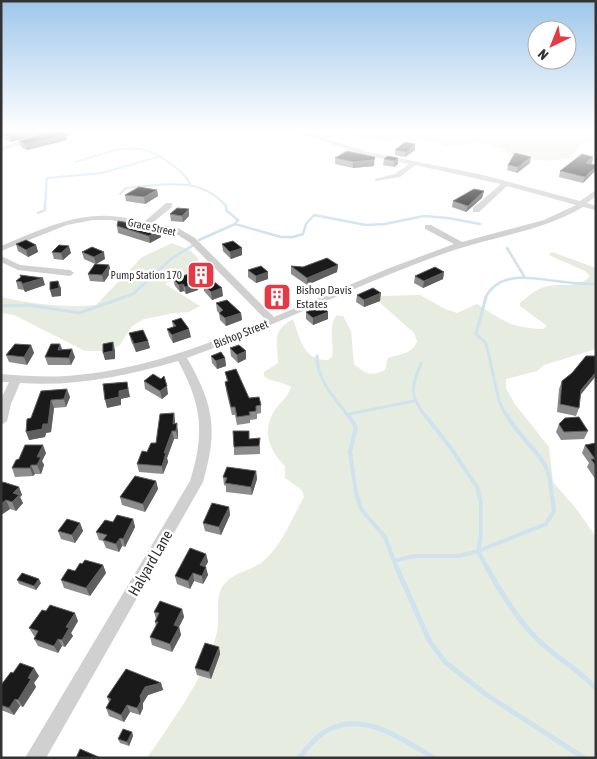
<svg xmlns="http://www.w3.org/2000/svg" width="597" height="759" viewBox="0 0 597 759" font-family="'Asap Condensed',sans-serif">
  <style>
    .green { fill: #e6ecdf }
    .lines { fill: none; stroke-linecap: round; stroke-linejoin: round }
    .stream-far4 { stroke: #cfe2ee; stroke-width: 2 }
    .stream-far3 { stroke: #cfe2ee; stroke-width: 2.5 }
    .stream-far2 { stroke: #cfe2ee; stroke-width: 3 }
    .stream-far1 { stroke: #cfe2ee; stroke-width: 4 }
    .stream { stroke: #cfe2ee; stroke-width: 5 }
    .minor { fill: #d0d0d0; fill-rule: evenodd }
    .wall { fill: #8c8c8c }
    .shaded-wall { fill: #5f5f5f }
    .building { fill: #1a1a1a; stroke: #5f5f5f }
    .labels { text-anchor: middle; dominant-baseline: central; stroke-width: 5; stroke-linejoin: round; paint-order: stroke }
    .far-street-label { font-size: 11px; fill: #333; stroke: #fff }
    .far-poi-label { font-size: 11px; fill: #333; stroke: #fff; text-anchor: end }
    .poi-label { font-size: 12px; fill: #333; stroke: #fff; text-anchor: start }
    .street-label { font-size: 12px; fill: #333; stroke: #fff }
    .near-street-label { font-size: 15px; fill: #333; stroke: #fff }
  </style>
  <rect width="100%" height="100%" fill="#fff"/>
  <!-- green -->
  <path class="green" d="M301 131H596V143H581L571 158 549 161 518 158 511 156 503 149 488 144 479 143 448 146 417 138 385 141 345 135 327 140Z
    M172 243C192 251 200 252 202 275L175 278 165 284 200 306 189 312 174 313 144 319 132 326 119 346 102 351H85L14 315 1 313V297C32 304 64 308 96 305L142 257Z
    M552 252 596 268V349L544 365 537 371 506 379V388L514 403 549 447 553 482 575 507 596 537V758H147C173 720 203 680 216 636 221 620 214 602 222 587 229 574 249 571 261 563 281 548 292 518 304 497L302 490 285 478V466C270 451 262 433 273 413 279 403 287 399 291 387 281 381 271 382 264 376V372L278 363C278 341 270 333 293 319 300 338 303 361 328 360L332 357C335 343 327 326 337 315L343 316 351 331 354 364C366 374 370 377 385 370L388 358C400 354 413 354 417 341L414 333 379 302 377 299 380 296 420 295 445 309 457 313 477 304C504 321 510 328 543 329L547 326 520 306V303C527 297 535 290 544 287 559 282 578 290 590 276L585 271 551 256 549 254Z"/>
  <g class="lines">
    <!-- stream-far4 -->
    <path class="stream-far4" d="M75 162C113 152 136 136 171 164 179 170 186 175 190 184
      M120 194 126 188C162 185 198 175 225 205
      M45 205 47 178 102 173 161 156"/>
    <!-- stream-far3 -->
    <path class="stream-far3" d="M225 204 227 211 238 220 235 224
      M38 213 45 210V204
      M199 240 235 224 281 237H293L303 234 306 224 314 215 366 225 385 224 424 216 448 218 480 224
      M507 248 524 276
      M121 298 133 294 171 259 192 246
      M485 298C500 270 531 278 556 281 569 283 583 284 596 284"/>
    <!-- stream-far2 -->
    <path class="stream-far2" d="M486 297 476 334 486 343 499 401 507 417
      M1 306 29 305 79 313 125 297
      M317 356C317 381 335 398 349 417
      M421 363C411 389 409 395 426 417
      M349 414 414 401"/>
    <!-- stream-far1 -->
    <path class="stream-far1" d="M348 415 356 427 350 452 356 493 361 509 385 537 394 561
      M425 415 450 447 477 487 481 503V534L478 551 487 568
      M397 568 394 561 414 556H459L478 551 546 524 554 511C552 499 551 475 545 465 534 447 516 433 507 415"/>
    <!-- stream -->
    <path class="stream" d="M396 566 429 640 445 662 487 695 584 758
      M486 566C501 592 516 618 537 639 555 657 578 669 596 688
      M299 758C308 747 317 735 330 729 366 712 404 740 434 758"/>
    <!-- minor -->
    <path class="minor" d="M54 131H64L1 151V147Z
      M293 131H303L368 152 479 174 580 201 596 190V196L587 203 596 206V210L583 207C539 233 487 237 440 255 354 286 273 327 187 358 214 405 218 430 203 482L46 758H25L190 481C205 433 202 405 178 361 126 376 74 387 20 383L11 404 7 421 1 425V399L9 382H1V374C27 376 52 378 77 375 143 369 206 345 266 320L189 242 173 232 111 220H93L67 225 1 251V246C36 232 71 214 109 216 121 216 133 220 144 222L166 203H172V207L152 223 178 228 195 238 274 317 387 269 454 244 425 229V225H431L462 242 544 220 576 205 507 186 479 212H473V208L501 184 415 165 400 177 375 181V179L395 174 409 164 365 155Z
      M1 256 20 265 70 270 74 273 70 276 18 270 1 262Z"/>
  </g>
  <!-- wall -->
  <path class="wall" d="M11 131H48L11 142 4 139 3 134Z
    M50 131H69V135L66 137 67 140 27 150 21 147 19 141Z
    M415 144V150L405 157 395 155V150Z
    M388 156 398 164 394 167 383 165 384 159Z
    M375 157 374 166 353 168 335 164V158Z
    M593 157 592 163 590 164 596 165 595 171 583 183 559 177 560 171Z
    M530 163 517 173 507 170 508 165Z
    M157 190 158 196 145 204 126 201 125 195Z
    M484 191 482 198 466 212 452 207 453 201Z
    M189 209V216L183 222 171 221 170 214Z
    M117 226 159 228 161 237 150 243 118 233Z
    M16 244 36 245 38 252 28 257 18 251Z
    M222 244 242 248V255L231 259 223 251Z
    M52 252 71 253 63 260 54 259Z
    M82 252 105 259 96 264 109 265 111 272 104 282 90 281 88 274 95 264 84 259Z
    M338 265 337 272 307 285 291 274V266L303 267Z
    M248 270 268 272V279L256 283 248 277Z
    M444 272 443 279 423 288 414 283 415 276Z
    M21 277 45 285 25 292 24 290 18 289 16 281Z
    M173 279 198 290 186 294 184 291 180 292 175 286Z
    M203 284 223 296 212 300 204 291Z
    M268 287 287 300 277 303 269 295Z
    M357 295 380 301 364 307 356 302Z
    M216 303 241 313 242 320 226 326 220 320 219 313 217 311Z
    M306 312 328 319 313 325 306 319Z
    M172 321 191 337 173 343 169 336 167 329 173 327Z
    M129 333 148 341 150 348 136 352 131 341Z
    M31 345 34 353 27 365 9 362 6 355Z
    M230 348 246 359 238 363 231 356Z
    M62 350 75 357 71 365H48L45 357Z
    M211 356 225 358 226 366 217 369 212 363Z
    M225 372 249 398 261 405V413L257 414V419L250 420V423L237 425 235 415H232L226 390 225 382H227Z
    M144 381 168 394 162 399 145 389Z
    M562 381 580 395 579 408 576 416 557 412 559 389Z
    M41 391 70 397 66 407 54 408 51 432 46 433 45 437 29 440 31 418Z
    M174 413 175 424 178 432V439H174L167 458 168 462 163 474 139 472 137 464 147 452 156 443Z
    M559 424 588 431 584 439 561 440 556 432Z
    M250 439 260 446V454L234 455V447Z
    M596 443V480L587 467 589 463 582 453 585 445Z
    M46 453 42 461 44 465 41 474H35L33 476 15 477 12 468 19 459Z
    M256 471 257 479 252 495 226 492V486L224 485 223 477Z
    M156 481 158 489 145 512 122 505 120 497Z
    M1 483 19 487 22 495 20 497 23 503 16 511 10 509 1 515Z
    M229 507 230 515 221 535 205 531 203 523Z
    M133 519 135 527 125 547 122 546 119 552 106 548 103 541 99 540 96 532Z
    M80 523 83 531 75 543 61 539 58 531Z
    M206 554 208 562 205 567 208 575 203 584 194 581 190 589 177 584 175 576Z
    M82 564 103 565 106 573 90 596 64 588 61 580 75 571Z
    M17 580 41 583 36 590 19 584Z
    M182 609 184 617 179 627 181 635 172 652 152 645 150 637 156 626 155 622 156 619 154 612Z
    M78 621 71 633 73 636 65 647 62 646 58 653 38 646 34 639 35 636H34L29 628Z
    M219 647 220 654 211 679 197 675 195 668Z
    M13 673 39 676 34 683 36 687 23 707 20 706 14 715 1 710V685Z
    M161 683 163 690 148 695 143 703V708L140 715 130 712 124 722 109 716 106 708 109 702 107 697Z
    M132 732 133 736 129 746 120 743 118 739Z"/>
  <!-- shaded-wall -->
  <path class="shaded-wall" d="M27 131H48L11 142 9 136Z
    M65 131H69V135L66 137 67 140 27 150 25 144Z
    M415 144V150L405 157 406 152Z
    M531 157 530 163 517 173 518 167Z
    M593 157 592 163 585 169 586 163Z
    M398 158V164L394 167 395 161Z
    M374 160V166L353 168V162Z
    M596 167 595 171 583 183 585 177Z
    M157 190 158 196 145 204 144 197Z
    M484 191 482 198 466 212 468 206Z
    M189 209V216L183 222 182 216Z
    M159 228 161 237 150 243 149 236Z
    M36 245 38 252 28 257 26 250Z
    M69 246 71 253 63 260 61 253Z
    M242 248V255L231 259 230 252Z
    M104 252 105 259 96 264 94 257Z
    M109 265 111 272 104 282 102 275Z
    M338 265 337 272 307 285V278Z
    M268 272V279L256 283V276Z
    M444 272 443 279 423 288 424 281Z
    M43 278 45 285 25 292 22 284Z
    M58 281 61 288V296L52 297 50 290Z
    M197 283 198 290 186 294 185 287Z
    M183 284 184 291 180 292 179 285Z
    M222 288 223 296 212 300 211 292Z
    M287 292V300L277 303V295Z
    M381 293 380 301 364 307V300Z
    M328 312V319L313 325V318Z
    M241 313 242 320 226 326 225 318Z
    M189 329 191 337 173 343 172 335Z
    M148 341 150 348 136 352 134 344Z
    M113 342 115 350V359L105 360 103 353Z
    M60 344 63 351 58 350Z
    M31 345 34 353 27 365 24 357Z
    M72 349 75 357 71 365 69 358Z
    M246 351V359L238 363 237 355Z
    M225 358 226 366 217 369 216 361Z
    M596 372V376L578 398 581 390Z
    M127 382 130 397 121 399V405L107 408 105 400 119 391Z
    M167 386 168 394 162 399 160 391Z
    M67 389 70 397 66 407 64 399Z
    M51 400 54 408 51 432 46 433 45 437 29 440 26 432Z
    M174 413 175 421 174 432 173 424Z
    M177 423 178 432V439L176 431Z
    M172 431 174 439 167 458 168 462 163 474 162 466 164 453Z
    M43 445 46 453 42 461 44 465 41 474 37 465V457Z
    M31 465 35 474 33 476 30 468Z
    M256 471 257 479 252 495 251 487Z
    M156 481 158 489 145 512 143 504Z
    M19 487 22 495 20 497 23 503 16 511 12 502 13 493Z
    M6 500 10 509 1 515V504Z
    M229 507 230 515 221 535 219 527Z
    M133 519 135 527 125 547 123 539Z
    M80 523 83 531 75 543 72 535Z
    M120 538 122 546 119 552 116 544Z
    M206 554 208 562 201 573 200 565Z
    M103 565 106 573 90 596 86 588Z
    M206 567 208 575 203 584 202 576Z
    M193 573 194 581 190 589 188 581Z
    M39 579 41 583 36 590 34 586Z
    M182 609 184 617 176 633 174 625Z
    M75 613 78 621 71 633 73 636 65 647 62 640 66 627Z
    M179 627 181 635 172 652 170 644Z
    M58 639 62 646 58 653 54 646Z
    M219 647 220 654 211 679 209 672Z
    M34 668 39 676 34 683 36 687 23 707 18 700 28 678Z
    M161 683 163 690 148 695 143 703V708L140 715 137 708 140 696 145 687Z
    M15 699 20 706 14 715 9 708Z
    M127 705 130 712 124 722 121 715Z
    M132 732 133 736 129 746 127 742Z"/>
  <!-- building -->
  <path class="building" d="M11 131H27L9 136 3 134Z
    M50 131H65V132L66 135 25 144 19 141Z
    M405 142 415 144 406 152 395 150Z
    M347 151 375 157 374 160 353 162 335 158Z
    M515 153 531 157 518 167 508 165Z
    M582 154 593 157 586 163 596 165V167L588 174 585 177 560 171Z
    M388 156 398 158 395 161 384 159Z
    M139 187 157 190 144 197 125 195Z
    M474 189 484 191 468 206 453 201Z
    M177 208 189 209 182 216 170 214Z
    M118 221 159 228 157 229 159 230 149 236 117 226Z
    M26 240 36 245 26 250 16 244Z
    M233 241 242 248 230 252 222 244Z
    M59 245 69 246 61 253 52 252Z
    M92 247 104 252 94 257 82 252Z
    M327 258 338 265 307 278 291 266 303 267Z
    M95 264 109 265 102 275 88 274Z
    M261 266 268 272 256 276 248 270Z
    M435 267 444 272 424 281 415 276Z
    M189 274 197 283 185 287 183 284 179 285 173 279Z
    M20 275 43 278 22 284V282L16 281 21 277Z
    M58 281 59 288 50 290V282Z
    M213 281 222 288 211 292 203 284Z
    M278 284 287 292 277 295 268 287Z
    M373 288 381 293 364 300 357 295Z
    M227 300 241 313 225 318 219 313 223 310 216 303Z
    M321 306 328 312 313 318 306 312Z
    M181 318 189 329 172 335 167 329 176 326 172 321Z
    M143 330 148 341 134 344 129 333Z
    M113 342V351L103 353V344Z
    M15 344 31 345 24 357 6 355Z
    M51 344H60L58 350 72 349 69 358 45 357Z
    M239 345 246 351 237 355 230 348Z
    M221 352 225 358 216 361 211 356Z
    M586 356H596V372L581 390 579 408 560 404 562 381 572 373Z
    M236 369 249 398 259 397 261 405 256 406V411L249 412 250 415 237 417 235 407H231L225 382 228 381 225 372Z
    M153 374 161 379 164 376 167 386 160 391 144 381Z
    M127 382 128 389 119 391V397L105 400 103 384Z
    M67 389 64 399 51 400 48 424H43L42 429 26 432 27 419 31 418 41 391Z
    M174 413 173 424 177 423 176 431H172L164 453H166L162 466 137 464 142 451 147 452 151 443H156L160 414Z
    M579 417 588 431 564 432 559 424 565 418Z
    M233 431H249V439L260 438 259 446 234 447Z
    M596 443V466L591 459H595L585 445Z
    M25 445H43L37 457H41L37 465H31L30 468H12L16 460 19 459Z
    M227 467 256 471 251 487 225 483 227 478 223 477Z
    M135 476 156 481 143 504 120 497Z
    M3 482 19 487 13 493 19 495 12 502 6 500 1 504V483Z
    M212 503 229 507 219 527 203 523Z
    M117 515 133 519 123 539 120 538 116 544 103 540 107 535 96 532 105 520 113 522Z
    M67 519 80 523 72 535 58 531Z
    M190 548 206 554 200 565 206 567 202 576 193 573 188 581 175 576Z
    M85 560 103 565 86 588 61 580 68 569 75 571 80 563 82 564Z
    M22 573 39 579 34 586 17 580Z
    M160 601 182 609 174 625 179 627 170 644 150 637 158 622H155L159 613 154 612Z
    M50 605 75 613 66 627 69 628 62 640 58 639 54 646 34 639 38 631 29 628 42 610 46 611Z
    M205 643 219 647 209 672 195 668Z
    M20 663 34 668 28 678 31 679 18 700 15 699 9 708 1 705V685L11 672 13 673Z
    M126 669 161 683 145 687 140 696 141 701 137 708 127 705 121 715 106 708 111 699 107 697Z
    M123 729 132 732 127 742 118 739Z
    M80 749 101 758H76Z"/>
  <!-- sky -->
  <linearGradient id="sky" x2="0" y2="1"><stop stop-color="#9ec6ea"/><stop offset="0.55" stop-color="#fff"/><stop offset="1" stop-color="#fff" stop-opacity="0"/></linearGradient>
  <rect width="597" height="238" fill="url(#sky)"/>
  <!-- icons -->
  <defs>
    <symbol id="building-square" viewBox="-11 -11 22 22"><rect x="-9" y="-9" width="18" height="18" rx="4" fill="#e63946" stroke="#fff"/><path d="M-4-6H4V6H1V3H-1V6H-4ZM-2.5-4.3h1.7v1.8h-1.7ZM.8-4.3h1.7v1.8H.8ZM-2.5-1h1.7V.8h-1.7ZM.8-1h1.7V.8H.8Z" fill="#fff"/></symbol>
  </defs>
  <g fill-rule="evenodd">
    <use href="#building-square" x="185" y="259" width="32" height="32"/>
    <use href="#building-square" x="261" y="281" width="32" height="32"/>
  </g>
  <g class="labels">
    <!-- far-street labels -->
    <g class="far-street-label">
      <text transform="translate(152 227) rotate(12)">Grace Street</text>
    </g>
    <!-- far-poi labels -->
    <g class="far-poi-label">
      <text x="182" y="275">Pump Station 170</text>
    </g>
    <!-- poi labels -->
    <g class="poi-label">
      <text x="296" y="290">Bishop Davis<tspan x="296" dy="14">Estates</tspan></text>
    </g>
    <!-- street labels -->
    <g class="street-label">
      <text transform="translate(241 334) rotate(-22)">Bishop Street</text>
    </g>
    <!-- near-street labels -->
    <g class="near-street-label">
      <text transform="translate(150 563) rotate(-60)">Halyard Lane</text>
    </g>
  </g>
  <!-- border -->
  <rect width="597" height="759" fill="none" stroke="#333333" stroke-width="5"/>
  <!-- north arrow -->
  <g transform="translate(552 45) rotate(223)"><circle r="24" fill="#ffffff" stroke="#adadad"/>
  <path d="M0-4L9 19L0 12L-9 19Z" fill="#e63946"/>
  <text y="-8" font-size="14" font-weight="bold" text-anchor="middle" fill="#333333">N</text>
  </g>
</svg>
